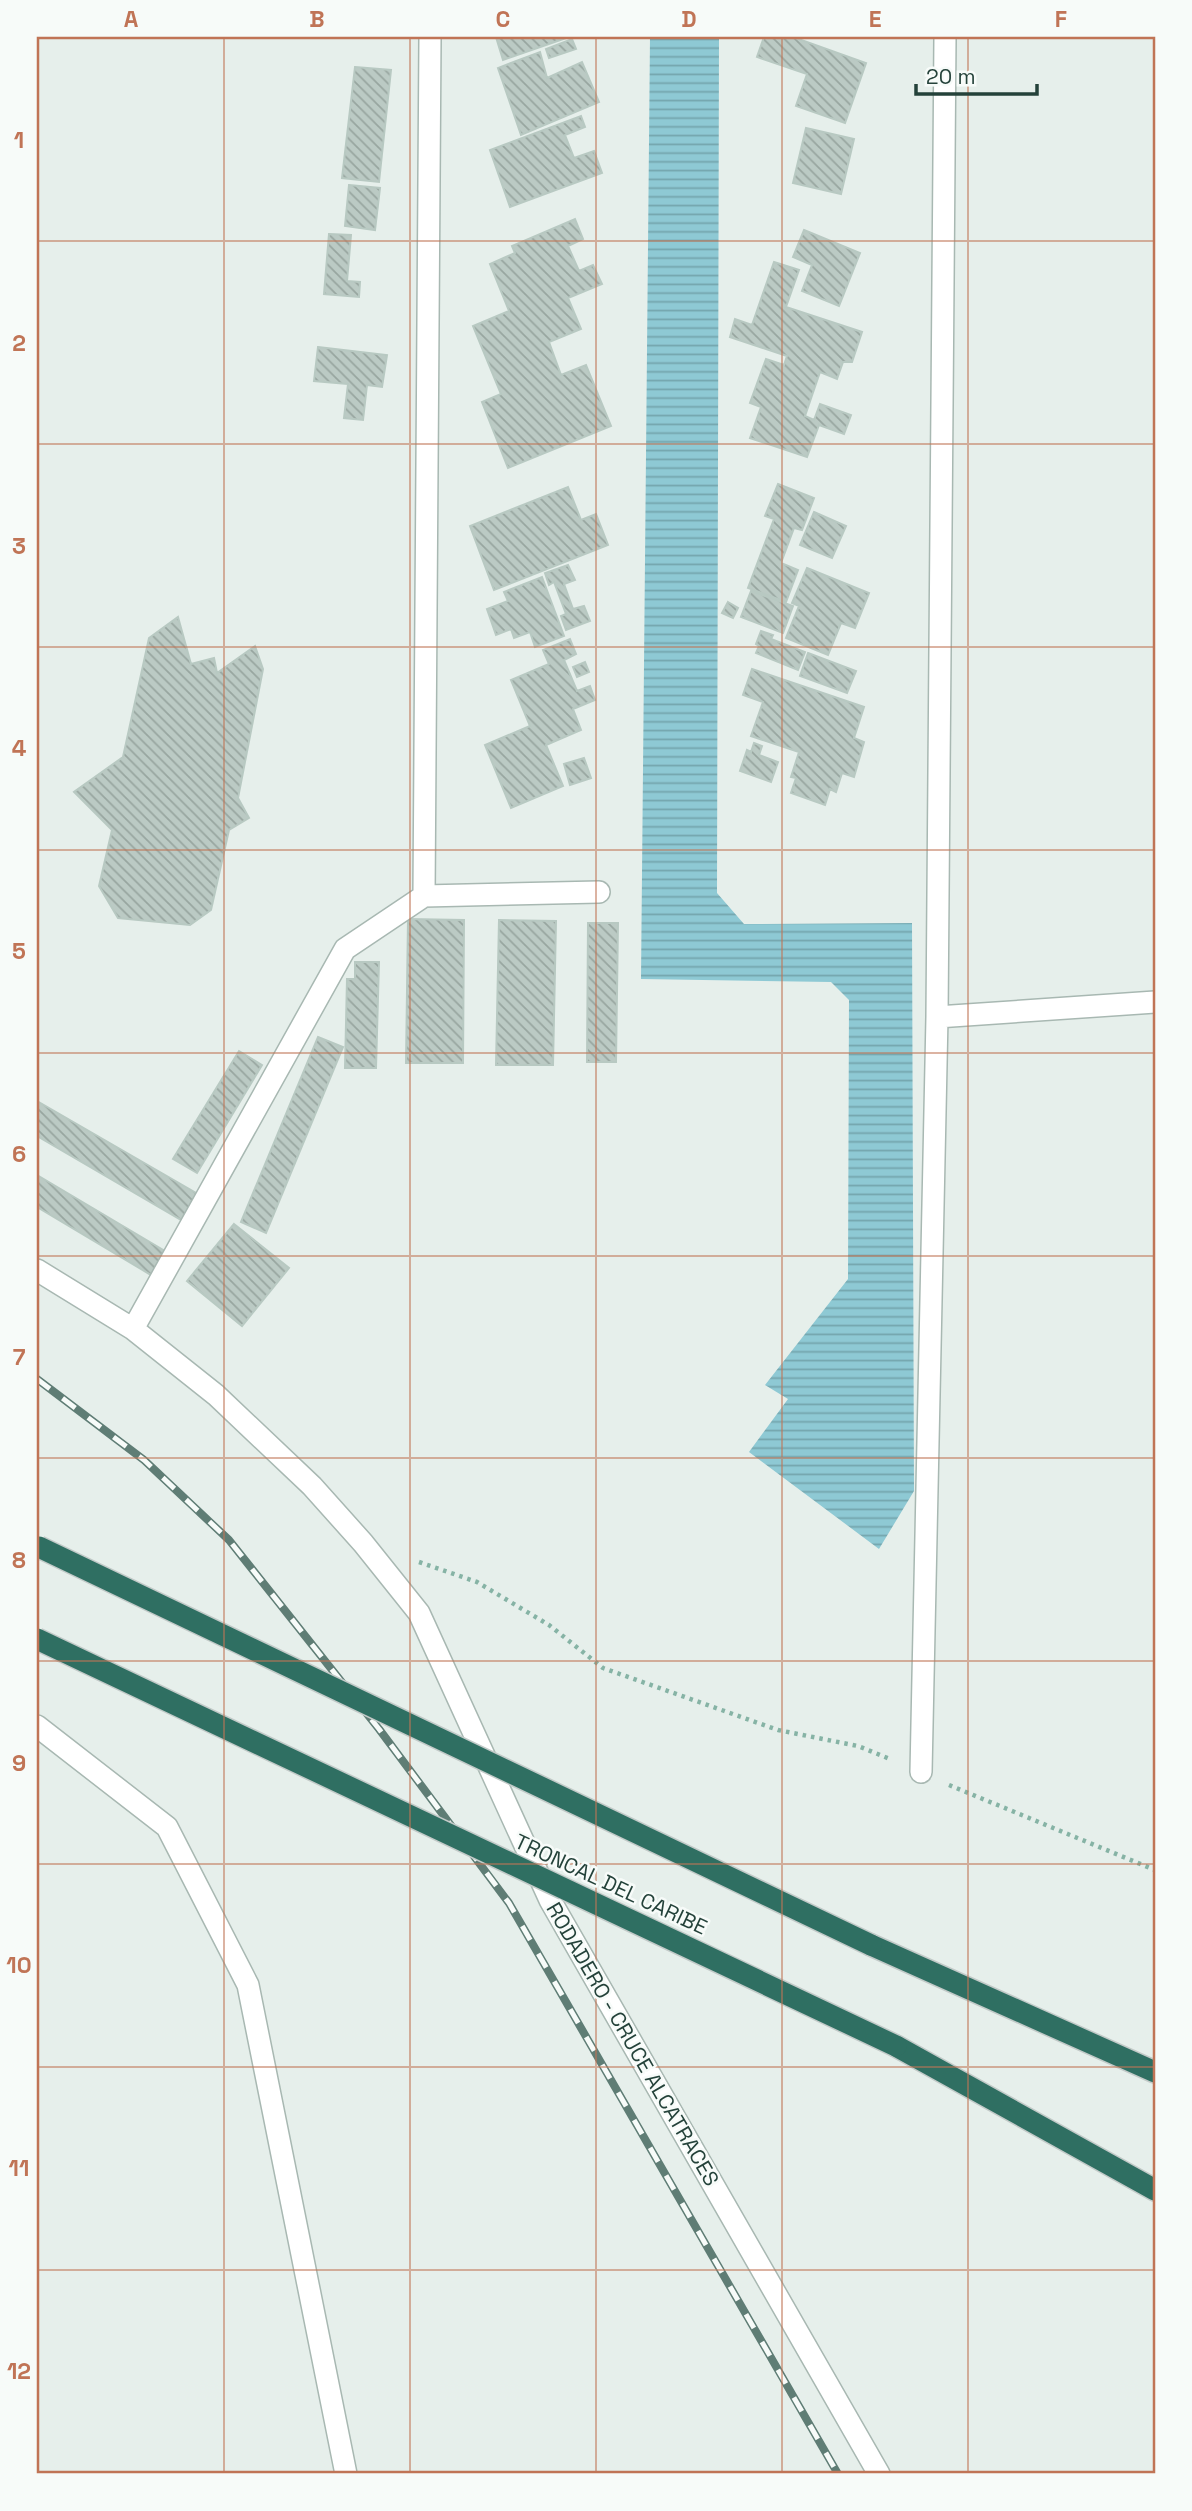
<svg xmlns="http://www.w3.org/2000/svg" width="1192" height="2511" viewBox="0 0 1192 2511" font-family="'Space Grotesk',sans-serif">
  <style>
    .water { fill: url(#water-rules) }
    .building { fill: url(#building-back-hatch); stroke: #b8c9c2; stroke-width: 2 }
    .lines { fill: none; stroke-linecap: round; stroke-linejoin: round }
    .minor-casing { stroke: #a8b8b2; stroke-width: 24 }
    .highway-casing { stroke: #c2cac8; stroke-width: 24 }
    .path { stroke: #86b3a5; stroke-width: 4.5; stroke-dasharray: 3.5 5; stroke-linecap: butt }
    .minor { stroke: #fff; stroke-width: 21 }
    .highway { stroke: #2f6f62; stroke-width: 21 }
    .rail-casing { stroke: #5f7d75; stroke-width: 8 }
    .rail { stroke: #f7fbf9; stroke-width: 5; stroke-dasharray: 16; stroke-linecap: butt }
    .highway-bridge-casing { stroke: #c2cac8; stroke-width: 24; stroke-linecap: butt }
    .highway-bridge { stroke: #2f6f62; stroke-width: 21 }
    .grid { fill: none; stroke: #c07456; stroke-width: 2; stroke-opacity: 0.55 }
    .labels { text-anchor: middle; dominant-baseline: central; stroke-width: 5; stroke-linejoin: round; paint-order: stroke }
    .street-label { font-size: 21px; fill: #24423a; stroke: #f7fbf9 }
    .neatline { fill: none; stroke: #c07456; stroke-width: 2.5 }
    .grid-label { font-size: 23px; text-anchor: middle; font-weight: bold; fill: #c07456 }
  </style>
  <defs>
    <pattern id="water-rules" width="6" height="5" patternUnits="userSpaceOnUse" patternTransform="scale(1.75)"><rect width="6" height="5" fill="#8ec9d4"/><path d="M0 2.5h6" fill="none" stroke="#74a5ad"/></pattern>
    <pattern id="building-back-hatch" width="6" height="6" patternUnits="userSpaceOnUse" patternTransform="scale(1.75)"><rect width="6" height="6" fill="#bbcac4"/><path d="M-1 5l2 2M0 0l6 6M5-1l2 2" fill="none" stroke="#98a6a0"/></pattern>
  </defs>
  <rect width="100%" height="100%" fill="#e6efeb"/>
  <!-- water -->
  <path class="water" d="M650 37H719L717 893 744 924 912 923 914 1491 879 1549 749 1452 788 1399 765 1385 848 1279 849 1000 831 982 641 979Z"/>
  <!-- building -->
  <path class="building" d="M496 37H569L503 60Z
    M764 37H793L866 63 845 123 796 106 807 74 757 57Z
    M572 39 576 49 549 58 546 49Z
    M540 52 547 78 582 62 599 102 521 135 498 68Z
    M355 67 391 70 379 182 342 178Z
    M581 116 585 127 565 135 574 158 594 151 602 173 510 207 490 150Z
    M806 128 854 139 841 194 793 183Z
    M349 185 380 188 375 230 345 226Z
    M575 219 583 239 568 246 579 271 593 265 602 284 568 298 581 329 549 342 561 375 586 365 611 426 508 468 482 402 501 394 473 326 509 311 490 264 515 253 512 246Z
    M804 230 860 253 839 306 802 291 812 265 793 257Z
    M329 234 351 235 347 281 360 282 359 297 324 294Z
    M774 262 799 270 786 307 862 332 852 362H843L837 379 820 372 805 416 814 420 820 404 851 415 844 434 819 425 807 457 750 438 761 407 750 403 766 359 784 365 787 356 730 337 735 319 752 325Z
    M318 347 387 355 382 387 367 385 363 420 344 418 348 384 314 381Z
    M778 484 814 498 802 530 794 528 781 563 798 570 786 602 748 588 774 519 765 516Z
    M568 487 581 520 596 514 608 545 494 590 470 526Z
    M814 512 846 526 832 558 800 545Z
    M568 565 575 580 564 584 573 609 584 606 590 621 566 630 561 616 566 614 554 582 549 585 545 573Z
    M807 568 869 593 855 628 841 623 828 655 786 638 799 606 792 603Z
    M542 577 564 636 535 647 530 632 514 638 511 629 496 635 487 609 508 601 504 592Z
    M751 591 793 606 783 633 741 617Z
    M728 602 738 608 733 618 722 613Z
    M178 617 191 664 214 658 217 673 255 646 263 669 238 798 249 818 229 830 211 910 190 925 118 918 99 886 112 830 74 792 123 757 149 638Z
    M761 631 773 635 771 639 805 652 798 670 756 653 759 646 756 644Z
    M570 639 576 654 564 660 577 691 590 686 595 700 573 709 581 730 546 745 563 786 511 808 485 745 530 726 511 680 549 664 543 650Z
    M808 653 856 671 847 693 800 676Z
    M585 662 589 672 577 677 573 667Z
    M752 669 864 707 854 738 864 742 854 777 842 773 836 792 830 789 825 805 791 793 796 778 791 777 799 752 751 736 763 702 743 695Z
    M754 743 762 746 759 755 778 762 771 782 740 771 747 750 751 752Z
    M584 758 591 778 570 785 564 764Z
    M408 919 464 920 463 1063H406Z
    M499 920 556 921 553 1065H496Z
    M588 923H618L616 1062H587Z
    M355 962H379L376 1068H345L347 979H355Z
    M318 1037 343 1047 266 1233 241 1222Z
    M239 1051 262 1065 197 1173 173 1159Z
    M37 1101 198 1194 183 1221 37 1136Z
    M37 1175 165 1251 151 1275 37 1207Z
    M234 1224 289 1268 242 1326 187 1281Z"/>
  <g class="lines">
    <defs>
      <path id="minor" d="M424 896 430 37
        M937 1017 1155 1002
        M37 1270 133 1329 216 1395 312 1486 363 1543 419 1613 550 1900 879 2474
        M133 1329 345 949 424 896 599 892
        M37 1726 167 1827 248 1985 346 2474
        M921 1772 937 1017 945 37"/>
      <path id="highway" d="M871 1945 1155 2072
        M896 2046 1155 2190"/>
    </defs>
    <!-- minor casing -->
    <use href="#minor" class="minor-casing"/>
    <!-- highway casing -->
    <use href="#highway" class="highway-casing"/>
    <!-- path -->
    <path class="path" d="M419 1562 477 1582 549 1625 603 1668 778 1730 858 1746 890 1759
      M949 1785 1155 1870"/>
    <!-- minor -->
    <use href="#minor" class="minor"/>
    <!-- highway -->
    <use href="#highway" class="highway"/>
    <defs>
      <path id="rail" d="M37 1379 144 1460 229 1540 379 1729 509 1903 838 2474"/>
    </defs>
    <!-- rail casing -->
    <use href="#rail" class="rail-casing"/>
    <!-- rail -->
    <use href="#rail" class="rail"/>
    <defs>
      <path id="highway-bridge" d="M39 1547 871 1945
        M37 1639 896 2046"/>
    </defs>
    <!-- highway-bridge casing -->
    <use href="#highway-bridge" class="highway-bridge-casing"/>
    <!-- highway-bridge -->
    <use href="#highway-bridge" class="highway-bridge"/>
  </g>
  <!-- grid -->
  <path class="grid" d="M224 37V2474M410 37V2474M596 37V2474M782 37V2474M968 37V2474M37 241H1155M37 444H1155M37 647H1155M37 850H1155M37 1053H1155M37 1256H1155M37 1458H1155M37 1661H1155M37 1864H1155M37 2067H1155M37 2270H1155"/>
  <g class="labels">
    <!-- street labels -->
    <g class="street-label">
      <text transform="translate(611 1884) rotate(25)">TRONCAL DEL CARIBE</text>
      <text transform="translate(633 2044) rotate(60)">RODADERO - CRUCE ALCATRACES</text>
    </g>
  </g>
  <!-- border -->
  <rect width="1192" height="2511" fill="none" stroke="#f7fbf9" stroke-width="77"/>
  <!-- scale -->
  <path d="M916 84v10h121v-10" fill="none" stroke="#24423a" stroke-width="3.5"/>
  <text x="926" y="84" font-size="21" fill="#24423a" stroke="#f7fbf9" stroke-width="5" paint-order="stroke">20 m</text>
  <rect x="38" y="38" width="1116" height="2434" class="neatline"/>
  <g class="grid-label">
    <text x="131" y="27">A</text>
    <text x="317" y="27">B</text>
    <text x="503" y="27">C</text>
    <text x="689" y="27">D</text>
    <text x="875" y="27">E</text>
    <text x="1061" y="27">F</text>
    <text x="19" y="148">1</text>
    <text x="19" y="351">2</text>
    <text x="19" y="554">3</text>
    <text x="19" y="756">4</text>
    <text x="19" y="959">5</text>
    <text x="19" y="1162">6</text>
    <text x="19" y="1365">7</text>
    <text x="19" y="1568">8</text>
    <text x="19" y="1771">9</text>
    <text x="19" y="1973">10</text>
    <text x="19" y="2176">11</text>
    <text x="19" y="2379">12</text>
  </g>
</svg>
